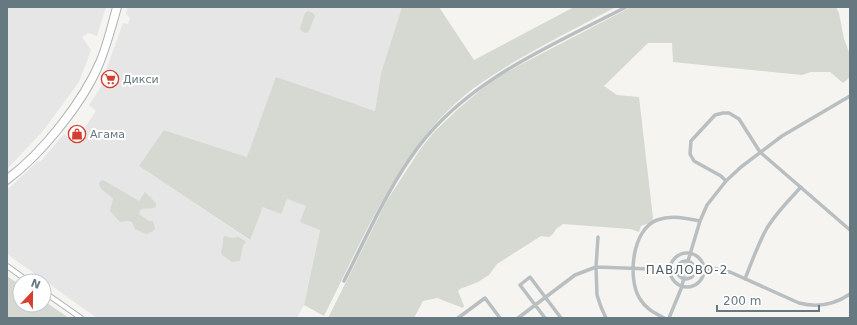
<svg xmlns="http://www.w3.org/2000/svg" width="857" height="325" viewBox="0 0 857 325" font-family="'DejaVu Sans',sans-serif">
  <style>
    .built { fill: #e5e6e5 }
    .green { fill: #d5d9d1 }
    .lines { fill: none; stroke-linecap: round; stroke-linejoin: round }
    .major-casing { stroke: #adb3b6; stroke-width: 6 }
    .minor { stroke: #b9bfc1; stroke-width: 3.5 }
    .major { stroke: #fff; stroke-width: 4 }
    .labels { text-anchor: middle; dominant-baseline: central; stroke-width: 4; stroke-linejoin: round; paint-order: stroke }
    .poi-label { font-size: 11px; fill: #667980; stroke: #fff; text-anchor: start }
    .neighbourhood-label { font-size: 12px; letter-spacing: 1px; fill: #536166; stroke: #fff }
  </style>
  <rect width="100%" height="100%" fill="#f5f4f1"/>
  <!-- built -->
  <path class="built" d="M7 7H106L97 36 89 33 82 37 91 50 79 82 43 131 7 169Z
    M128 7H402L381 73 375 111 355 104 247 157 165 130 139 166 249 240 263 207 287 199 306 206 320 229 304 305 297 318H97L7 254V190L38 161 40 162 64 134 74 141 80 132 78 130 80 128 83 130 96 111 89 105 103 84 104 76 123 23 128 24 130 19 126 13Z"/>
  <!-- green -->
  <path class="green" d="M402 7H439L474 60 574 7H616C569 32 517 57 474 88 403 140 363 239 324 316L304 305 320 230 300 222 306 206 287 199 281 214 263 207 250 240 139 166 164 130 247 157 276 77 375 111 381 73Z
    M631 7H836L839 13 844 39 850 55V77L843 83 830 72H811L802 75 673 62 672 43H648L604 86 617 95 639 97 653 218 652 222 641 226 639 232 630 229 563 224 556 229 553 234 549 237 541 236 497 264 489 275 478 282 460 289 458 291 464 306 463 308 437 298 423 301 414 318H328L386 202 421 148 435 131 457 110 491 81 516 67Z
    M308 11 313 13 315 16 309 31 306 33 301 31 300 28 305 13Z
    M103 180 139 201 145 192 156 203V207C150 210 145 207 140 210L139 214 149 221H153L155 228 153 231 146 234 135 229 132 222 128 221 120 222 110 211 113 199C108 192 99 191 99 182Z
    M224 236 232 238 239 237 246 242 243 245 240 261 232 262 222 255 221 251C224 246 222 241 224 236Z
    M679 270a7 7 0 1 1 14 0a7 7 0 1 1-14 0Z
    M7 276 20 285V305H44V301L69 318H7Z"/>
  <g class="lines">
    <defs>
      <path id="major" d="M7 177C42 151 82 100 99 60 106 43 110 25 115 7
        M7 182C40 158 81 108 98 71 107 51 113 29 119 7
        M7 266 28 281
        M44 292 81 318"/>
    </defs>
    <!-- major casing -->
    <use href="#major" class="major-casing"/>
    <!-- minor -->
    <path class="minor" d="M726 181 721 176 694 161 690 154 691 141 715 115 723 113H729L739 119 760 152 850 230
      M598 237 596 267 597 295 601 307 606 318
      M670 270a17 17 0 1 1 34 0a17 17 0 1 1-34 0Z
      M688 261 700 221 707 205 726 181 741 167 782 136 850 96
      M677 270a9 9 0 1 1 18 0a9 9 0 1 1-18 0Z
      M695 269H717L730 272 799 303C818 308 834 305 850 294
      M745 279C752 261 758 244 767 228 776 213 789 200 801 187
      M344 281C367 236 388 187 419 146 471 78 553 45 626 7
      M458 318 485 298 500 318
      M518 318 575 275 596 267 677 270
      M545 318 520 285 530 277 561 318
      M664 318C655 313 646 309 640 299 627 279 632 229 657 220 671 215 686 218 700 221
      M669 318 681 289 684 278"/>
    <!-- major -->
    <use href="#major" class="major"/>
  </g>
  <!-- icons -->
  <defs>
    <symbol id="supermarket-ring" viewBox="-11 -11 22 22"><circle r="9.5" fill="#fff" stroke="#d43f32" stroke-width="1.5"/><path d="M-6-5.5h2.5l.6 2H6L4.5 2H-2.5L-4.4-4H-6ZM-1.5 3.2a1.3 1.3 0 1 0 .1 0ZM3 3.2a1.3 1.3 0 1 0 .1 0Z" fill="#d43f32"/></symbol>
    <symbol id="shop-ring" viewBox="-11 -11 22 22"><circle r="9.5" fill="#fff" stroke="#d43f32" stroke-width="1.5"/><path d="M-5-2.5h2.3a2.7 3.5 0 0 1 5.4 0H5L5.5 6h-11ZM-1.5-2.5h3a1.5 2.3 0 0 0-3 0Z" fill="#d43f32"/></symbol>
  </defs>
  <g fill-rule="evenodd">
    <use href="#supermarket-ring" x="100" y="69" width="20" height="20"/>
    <use href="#shop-ring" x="67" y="124" width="20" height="20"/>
  </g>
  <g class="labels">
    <!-- poi labels -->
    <g class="poi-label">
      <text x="123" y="79">Дикси</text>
      <text x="90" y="134">Агама</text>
    </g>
    <!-- neighbourhood labels -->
    <g class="neighbourhood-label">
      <text x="687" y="270">ПАВЛОВО-2</text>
    </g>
  </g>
  <!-- border -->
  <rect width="857" height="325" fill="none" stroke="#667980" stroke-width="16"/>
  <!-- north arrow -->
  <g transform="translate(32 293) rotate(22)"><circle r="19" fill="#ffffff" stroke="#c2c9cc"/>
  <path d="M0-3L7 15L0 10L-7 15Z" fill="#d43f32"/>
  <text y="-6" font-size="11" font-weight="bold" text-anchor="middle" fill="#667980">N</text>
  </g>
  <!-- scale -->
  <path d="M717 305v6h102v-6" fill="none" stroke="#667980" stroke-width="2"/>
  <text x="723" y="305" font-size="12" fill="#667980" stroke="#ffffff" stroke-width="3" paint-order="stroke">200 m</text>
</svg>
